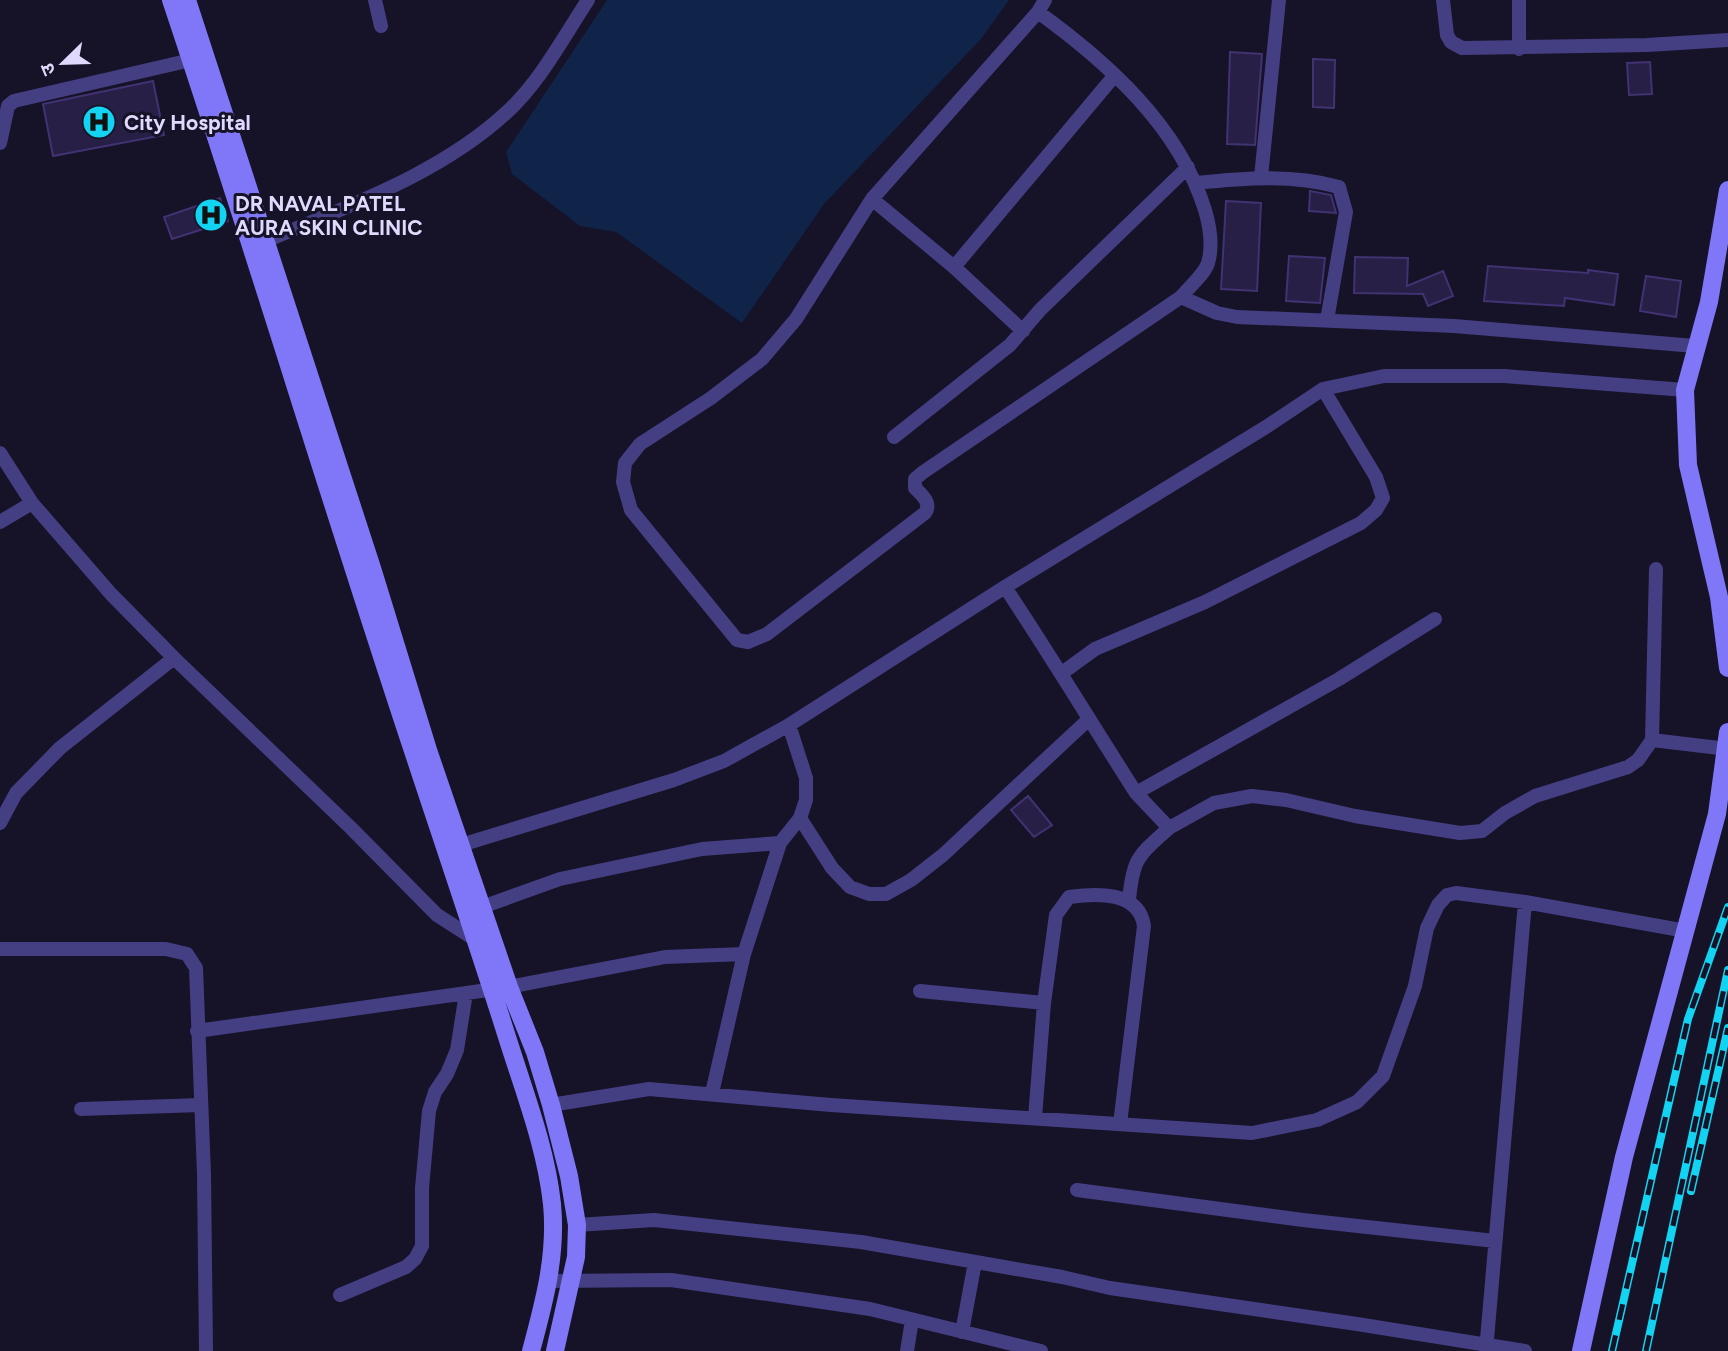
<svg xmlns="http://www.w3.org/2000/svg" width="1728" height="1351" viewBox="0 0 1728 1351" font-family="Figtree,'Noto Sans Devanagari',sans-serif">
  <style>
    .water { fill: #102348 }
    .building { fill: #281f47; stroke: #413272; stroke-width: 2 }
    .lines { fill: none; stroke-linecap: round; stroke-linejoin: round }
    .street { stroke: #443f83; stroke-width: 14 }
    .secondary { stroke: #7f77f7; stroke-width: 18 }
    .rail-casing { stroke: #12d3f1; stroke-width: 8 }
    .rail { stroke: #161227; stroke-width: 5; stroke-dasharray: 16; stroke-linecap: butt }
    .labels { text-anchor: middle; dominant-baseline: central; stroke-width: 6; stroke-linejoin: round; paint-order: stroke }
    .poi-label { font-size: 21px; font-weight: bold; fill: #dfdafd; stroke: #161227; text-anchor: start }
  </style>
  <rect width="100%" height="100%" fill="#161227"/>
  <!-- water -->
  <path class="water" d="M607 0H1009L981 39 824 204 742 323 616 232 580 226 512 174 506 152Z"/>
  <!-- building -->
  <path class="building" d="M1230 52 1262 54 1255 145 1227 144Z
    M1313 59 1335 60 1334 108 1313 107Z
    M1650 62 1652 94 1629 95 1627 63Z
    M153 81 164 135 53 156 43 104Z
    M1310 191 1331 195 1336 213 1309 211Z
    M220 198 228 221 172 239 164 217Z
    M1226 201 1261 203 1257 291 1221 289Z
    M1289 256 1325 258 1320 303 1286 301Z
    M1355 257 1408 258 1407 286 1443 271 1453 296 1428 306 1423 294 1354 293Z
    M1488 266 1588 273V270L1618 274 1614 305 1565 298 1564 306 1484 301Z
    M1646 276 1681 281 1676 317 1640 311Z
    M1028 796 1052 825 1034 837 1011 810Z"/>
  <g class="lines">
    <!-- street -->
    <path class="street" d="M375 0 381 26
      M1045 0 1038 12 872 199 796 319 762 359 711 398 640 444 625 463 623 482 631 510 737 640 748 642 767 634 925 513C932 503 922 495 915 488V479L922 473 1181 297 1217 313 1237 317 1454 326 1695 346
      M1443 0 1447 35 1451 42 1462 48 1647 45 1728 40
      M1038 12C1107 62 1179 126 1205 210 1210 227 1213 246 1208 263 1204 275 1189 287 1181 297
      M1519 49V0
      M0 143 8 106 14 101 191 60
      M1261 177 1279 0
      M1196 183C1244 178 1292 174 1339 187L1346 212 1327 320
      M872 199 954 267 1023 331
      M266 241C348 206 440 174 506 113 540 82 563 38 588 0
      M954 267 1115 75
      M894 437 1010 345 1040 310 1188 167
      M0 453 32 503 111 594 174 658 351 828 437 915 476 940
      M0 522 32 503
      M1005 587C1050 655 1092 724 1136 793L1339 679 1435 619
      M1062 673 1095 649 1205 602 1361 523 1376 510 1383 498 1376 477 1323 389
      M1652 740 1728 749
      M1136 793 1169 828 1214 803 1252 796 1286 800 1355 816 1460 833 1482 831 1505 813 1535 796 1628 767 1638 760 1652 740 1656 569
      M800 818 832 868 850 887 869 894H886L911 880 943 855 1089 719
      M0 823 16 793 60 748 174 658
      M461 845 674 780 724 761 789 725 1005 587 1266 427 1323 389 1384 376H1504L1685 390
      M1129 900C1133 858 1138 856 1169 828
      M482 907 560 879 702 849 780 843
      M0 949H166L187 954 196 968 204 1174 206 1351
      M920 991 1044 1003
      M197 1031 509 987 665 957 744 954
      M712 1093 744 954 780 843 800 818 806 800V778L789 725
      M551 1105 649 1089 831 1105 1252 1133 1317 1120 1357 1102 1383 1076 1415 986 1427 928 1438 905 1447 895 1456 893 1525 902 1686 931
      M81 1109 201 1105
      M1035 1118 1044 1003 1056 915 1069 897C1097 893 1139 891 1144 926L1120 1124
      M1077 1190 1303 1220 1495 1241
      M577 1225 654 1220 861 1242 1062 1277 1110 1288 1357 1324 1525 1351
      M548 1281 671 1280 870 1309 1041 1351
      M340 1295 406 1267 415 1259 422 1246V1188L429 1111 435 1092 447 1074 457 1050 466 993
      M962 1332 975 1262
      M907 1351 912 1320
      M1486 1351 1525 902"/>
    <!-- secondary -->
    <path class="secondary" d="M171 0C255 251 331 505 415 757 446 851 478 945 508 1040 525 1094 546 1148 552 1204 557 1255 544 1303 531 1351
      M187 0 372 568 428 750 509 987 535 1052 551 1105 569 1176 577 1225 576 1257 555 1351
      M1728 190 1709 302 1685 390 1688 465 1719 597 1728 668
      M1581 1351 1624 1157 1717 814 1728 732"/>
    <defs>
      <path id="rail" d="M1691 1191 1728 1028
        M1612 1351 1688 1019 1728 907
        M1646 1351 1728 970"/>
    </defs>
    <!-- rail casing -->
    <use href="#rail" class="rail-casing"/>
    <!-- rail -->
    <use href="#rail" class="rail"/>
  </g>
  <!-- icons -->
  <defs>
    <symbol id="hospital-disc" viewBox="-11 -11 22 22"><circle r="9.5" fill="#12d3f1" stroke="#161227"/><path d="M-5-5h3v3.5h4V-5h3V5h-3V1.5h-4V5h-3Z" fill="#111"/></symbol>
  </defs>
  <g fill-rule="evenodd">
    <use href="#hospital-disc" x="80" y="103" width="38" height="38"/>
    <use href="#hospital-disc" x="192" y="196" width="38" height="38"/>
  </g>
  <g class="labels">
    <!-- poi labels -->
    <g class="poi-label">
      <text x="124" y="122">City Hospital</text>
      <text x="235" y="203">DR NAVAL PATEL<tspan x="235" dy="24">AURA SKIN CLINIC</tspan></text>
    </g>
  </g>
  <!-- north arrow -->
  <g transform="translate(63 63) rotate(247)" stroke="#161227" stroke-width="5" paint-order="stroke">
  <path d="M0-5L12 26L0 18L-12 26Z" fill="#dfdafd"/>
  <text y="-10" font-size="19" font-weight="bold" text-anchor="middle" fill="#dfdafd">उ</text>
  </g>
</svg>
